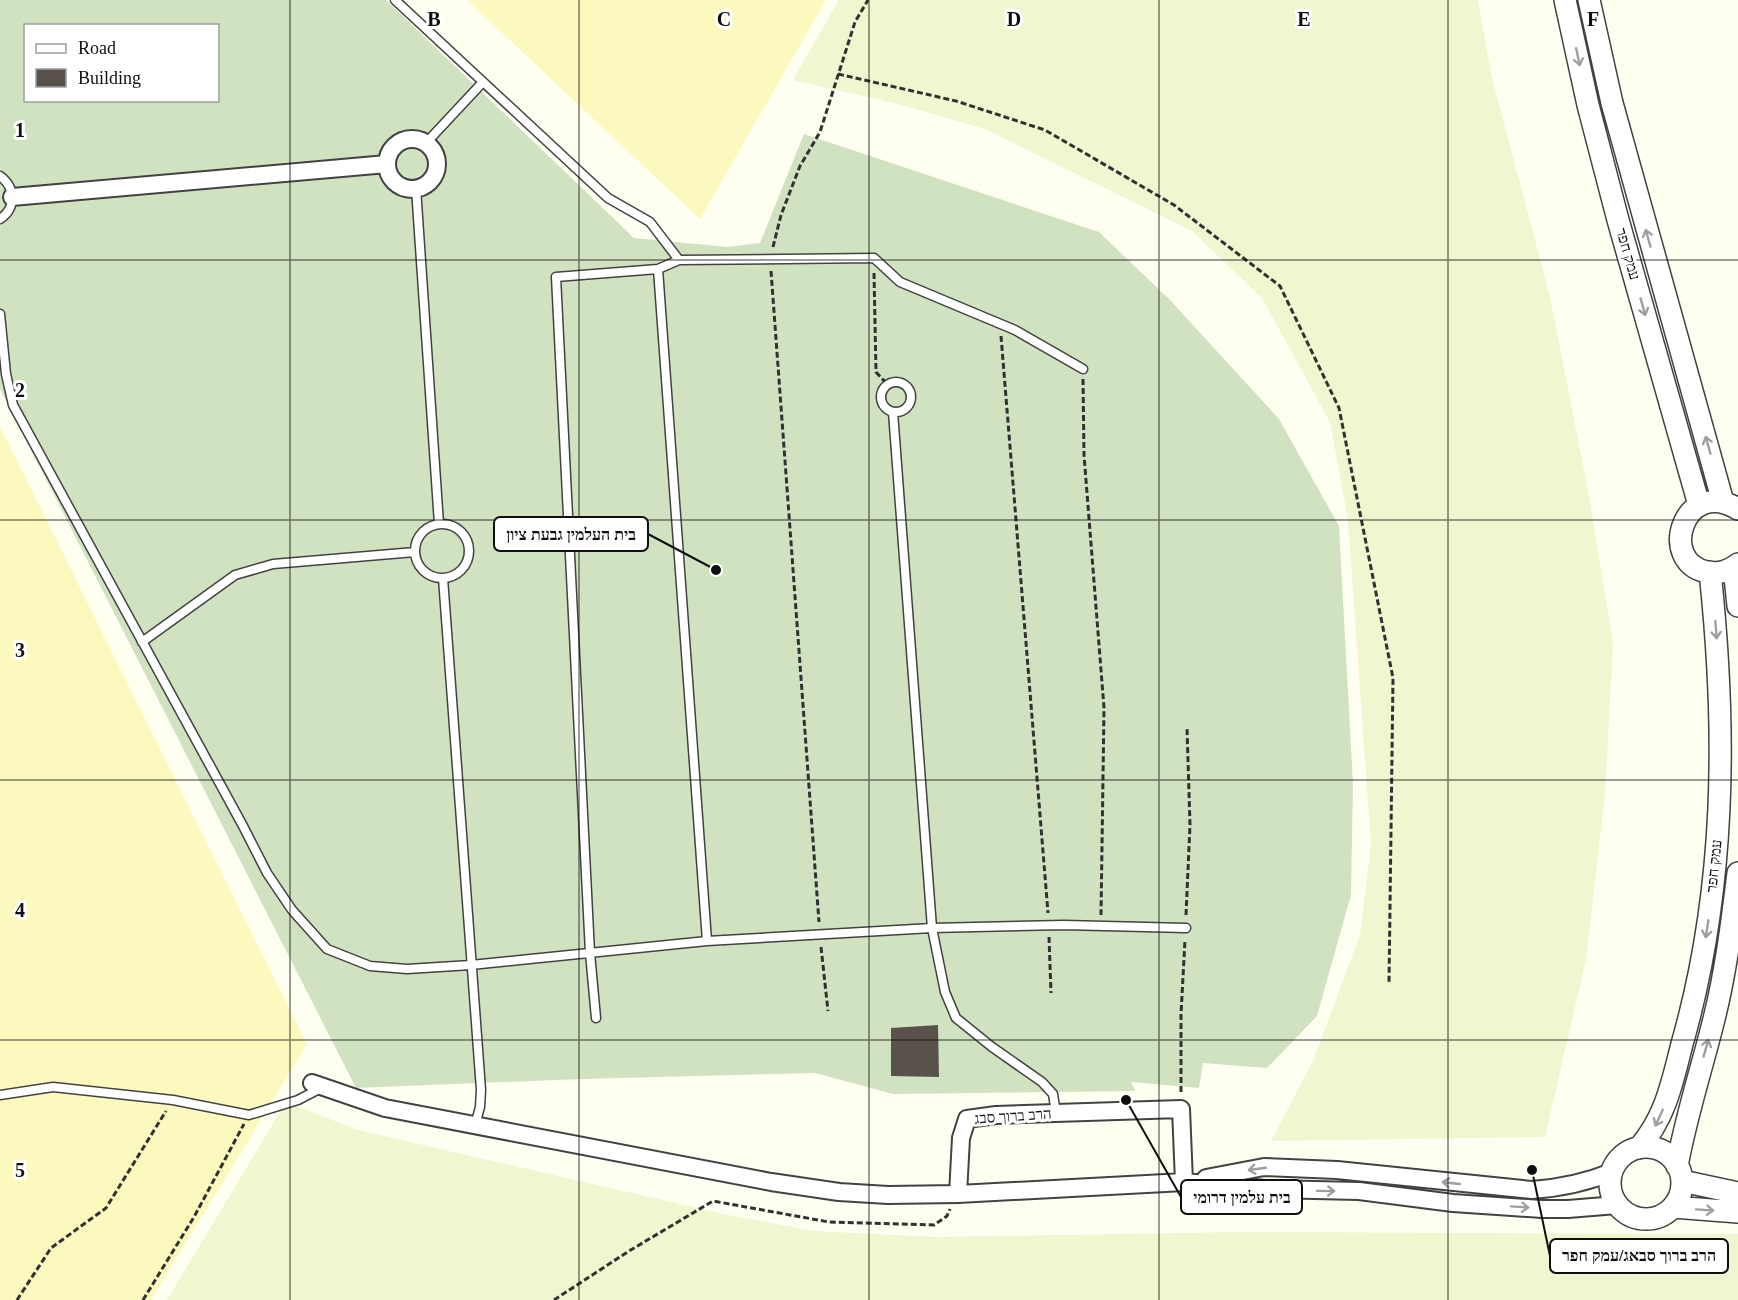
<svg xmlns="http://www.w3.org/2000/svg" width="1738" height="1300" viewBox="0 0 1738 1300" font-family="'Times New Roman','Noto Sans Hebrew',serif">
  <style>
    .farmland { fill: #f1f5d0 }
    .sand { fill: #fbf9bd }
    .cemetery { fill: #d1e2c1; fill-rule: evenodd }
    .building { fill: #58524b }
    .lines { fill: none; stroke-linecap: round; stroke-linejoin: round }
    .service-casing { stroke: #424242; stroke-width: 11 }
    .minor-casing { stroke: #424242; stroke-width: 20 }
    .tertiary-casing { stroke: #424242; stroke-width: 24 }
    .path { stroke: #313131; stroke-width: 3; stroke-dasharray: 6 3; stroke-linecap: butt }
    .service { stroke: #fff; stroke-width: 8 }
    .minor { stroke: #fff; stroke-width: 16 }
    .tertiary { stroke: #fff; stroke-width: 21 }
    .oneway { stroke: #9f9f9f }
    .grid { fill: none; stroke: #0f0f0f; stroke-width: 1.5; stroke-opacity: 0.55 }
    .labels { text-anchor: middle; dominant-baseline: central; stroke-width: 6; stroke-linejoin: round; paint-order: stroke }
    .street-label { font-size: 15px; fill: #0f0f0f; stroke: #fff }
    .grid-label { font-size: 20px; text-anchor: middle; font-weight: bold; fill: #0f0f0f; stroke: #fff; stroke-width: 6; stroke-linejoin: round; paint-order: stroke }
    .leader { fill: none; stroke: #0f0f0f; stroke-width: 2 }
    .callout-dot { fill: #0f0f0f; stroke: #fff; stroke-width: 2 }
    .callout { fill: #fff; stroke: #0f0f0f; stroke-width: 2 }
    .callout-label { font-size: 16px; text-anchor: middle; font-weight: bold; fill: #0f0f0f }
  </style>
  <rect width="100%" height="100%" fill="#fffff1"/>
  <!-- farmland -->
  <path class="farmland" d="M839 0H1478L1492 78 1550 297 1590 501 1613 644 1605 795 1586 959 1545 1137 1271 1141 1313 1061 1360 935 1371 845 1348 520 1330 422 1262 298 1192 231 985 129 898 104 793 80Z
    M286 1102 358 1130 723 1214 814 1231 936 1237 1240 1232 1738 1234V1300H167Z"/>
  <!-- sand -->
  <path class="sand" d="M467 0H826L700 219Z
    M0 427 307 1044 151 1300H0Z"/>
  <!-- cemetery -->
  <path class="cemetery" d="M0 0H386L634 238 727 247 760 243 804 134 1099 232 1169 299 1279 419 1339 526 1353 784 1351 895 1317 1016 1267 1068 1203 1063 1199 1088 1131 1082 1135 1091 893 1094 815 1073 582 1079 356 1088 0 389ZM26 26H218V100H26Z"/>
  <!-- building -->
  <path class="building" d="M938 1025 939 1077 891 1076V1028Z"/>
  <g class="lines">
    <defs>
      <path id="service" d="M395 0 608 198 650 222 679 260
        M426 143 483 82
        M0 176C16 188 16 208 0 219
        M416 188 439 524
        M0 314 6 374 13 405 243 826 267 873 292 910 327 949 370 966 407 969 471 965 707 941
        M1083 369 1015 330 900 282 874 258 679 260 658 269 707 941 932 928 1064 925 1186 928
        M881 397a15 15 0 1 1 30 0a15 15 0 1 1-30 0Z
        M893 412 932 928 945 992 956 1018 992 1047 1042 1082 1053 1094 1056 1113
        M415 551a27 27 0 1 1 54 0a27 27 0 1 1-54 0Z
        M443 578 481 1090 480 1107 475 1125
        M142 642 235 575 273 564 415 552
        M596 1018 590 953 556 277 658 269
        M0 1095 53 1087 173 1100 249 1115 298 1100 321 1088"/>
      <path id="minor" d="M387 164a25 25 0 1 1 50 0a25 25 0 1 1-50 0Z
        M12 197 387 164
        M312 1083 385 1108 771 1182 839 1192 888 1195 958 1194 1184 1182 1265 1189 1359 1191 1453 1203 1542 1209H1568L1617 1205
        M1206 1178 1264 1167 1337 1170 1532 1190C1560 1188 1585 1183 1612 1172
        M958 1194 961 1138 967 1119 996 1115 1181 1109 1184 1182"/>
      <path id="tertiary" d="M1565 0 1588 105 1618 220 1699 505
        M1589 0 1612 103 1723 502
        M1738 509C1684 476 1657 562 1707 572 1719 574 1728 572 1738 564
        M1734 567 1738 606
        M1610 1183a36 36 0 1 1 72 0a36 36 0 1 1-72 0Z
        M1639 1148C1666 1116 1672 1083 1682 1044 1726 890 1727 731 1710 572
        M1677 1166C1686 1116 1702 1068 1714 1019 1726 971 1732 922 1738 873
        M1682 1181 1738 1193
        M1673 1207 1738 1212"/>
    </defs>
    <!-- service casing -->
    <use href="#service" class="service-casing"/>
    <!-- minor casing -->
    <use href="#minor" class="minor-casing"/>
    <!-- tertiary casing -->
    <use href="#tertiary" class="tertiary-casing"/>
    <!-- path -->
    <path class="path" d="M838 74 956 101 1045 130 1174 205 1280 286 1339 408 1393 678 1389 983
      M773 247 781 215 800 166 820 132 855 22 868 0
      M771 271 819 922
      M874 273 876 372 887 384
      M1001 336 1048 913
      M1083 379 1084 455 1104 708 1101 915
      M1186 915 1190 825 1187 728
      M1049 937 1051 993
      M821 947 828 1011
      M1181 1092V1014L1185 940
      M17 1300 51 1248 106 1208 166 1111
      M143 1300 194 1217 244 1124
      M554 1300 629 1251 713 1201 829 1222 934 1225 947 1216 950 1209"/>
    <!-- service -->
    <use href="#service" class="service"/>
    <!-- minor -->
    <use href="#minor" class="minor"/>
    <!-- tertiary -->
    <use href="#tertiary" class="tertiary"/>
  </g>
  <!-- one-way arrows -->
  <defs><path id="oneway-shaft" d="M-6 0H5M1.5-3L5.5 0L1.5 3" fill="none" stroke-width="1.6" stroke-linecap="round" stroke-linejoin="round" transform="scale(1.5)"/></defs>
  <g class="oneway">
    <use href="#oneway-shaft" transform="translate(1578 57) rotate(78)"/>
    <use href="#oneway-shaft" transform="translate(1648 238) rotate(-106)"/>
    <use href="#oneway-shaft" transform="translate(1643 307) rotate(74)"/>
    <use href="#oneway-shaft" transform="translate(1708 445) rotate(-106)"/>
    <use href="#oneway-shaft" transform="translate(1716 630) rotate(86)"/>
    <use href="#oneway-shaft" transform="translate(1707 929) rotate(99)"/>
    <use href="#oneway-shaft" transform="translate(1706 1048) rotate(-74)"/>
    <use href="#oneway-shaft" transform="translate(1659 1118) rotate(115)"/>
    <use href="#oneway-shaft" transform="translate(1257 1169) rotate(172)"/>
    <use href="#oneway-shaft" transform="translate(1451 1183) rotate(-174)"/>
    <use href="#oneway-shaft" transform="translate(1326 1191) rotate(1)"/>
    <use href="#oneway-shaft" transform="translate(1520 1207) rotate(4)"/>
    <use href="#oneway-shaft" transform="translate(1705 1210) rotate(4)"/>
  </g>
  <!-- grid -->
  <path class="grid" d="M290 0V1300M579 0V1300M869 0V1300M1159 0V1300M1448 0V1300M0 260H1738M0 520H1738M0 780H1738M0 1040H1738"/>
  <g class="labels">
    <!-- street labels -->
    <g class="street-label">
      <text transform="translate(1628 254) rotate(74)">עמק חפר</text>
      <text transform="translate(1714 866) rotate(-84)">עמק חפר</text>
      <text transform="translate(1013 1116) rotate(-4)">הרב ברוך סבג</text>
    </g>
  </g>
  <g class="grid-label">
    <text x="434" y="26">B</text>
    <text x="724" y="26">C</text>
    <text x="1014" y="26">D</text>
    <text x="1304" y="26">E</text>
    <text x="1593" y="26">F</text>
    <text x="20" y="137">1</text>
    <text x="20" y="397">2</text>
    <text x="20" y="657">3</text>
    <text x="20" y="917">4</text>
    <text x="20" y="1177">5</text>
  </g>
  <!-- callouts -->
  <path class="leader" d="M716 570L648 534M1126 1100L1181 1197M1532 1170L1550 1256"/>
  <g class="callout-dot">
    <circle cx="716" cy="570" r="6"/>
    <circle cx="1126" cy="1100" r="6"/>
    <circle cx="1532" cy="1170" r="6"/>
  </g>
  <g class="callout">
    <rect x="494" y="517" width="154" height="34" rx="6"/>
    <rect x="1181" y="1180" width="121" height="34" rx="6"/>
    <rect x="1550" y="1239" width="178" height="34" rx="6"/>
  </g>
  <g class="callout-label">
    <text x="571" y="540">בית העלמין גבעת ציון</text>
    <text x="1242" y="1203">בית עלמין דרומי</text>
    <text x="1639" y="1261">הרב ברוך סבאג/עמק חפר</text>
  </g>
  <!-- legend -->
  <rect x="24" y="24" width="195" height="78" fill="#ffffff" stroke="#9f9f9f" stroke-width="1.5"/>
  <rect x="36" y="44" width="30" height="9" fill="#ffffff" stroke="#9f9f9f" stroke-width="1.5"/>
  <text x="78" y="54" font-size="18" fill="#0f0f0f">Road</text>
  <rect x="36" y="69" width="30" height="18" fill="#58524b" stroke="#9f9f9f" stroke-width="1.5"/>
  <text x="78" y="84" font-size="18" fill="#0f0f0f">Building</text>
</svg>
